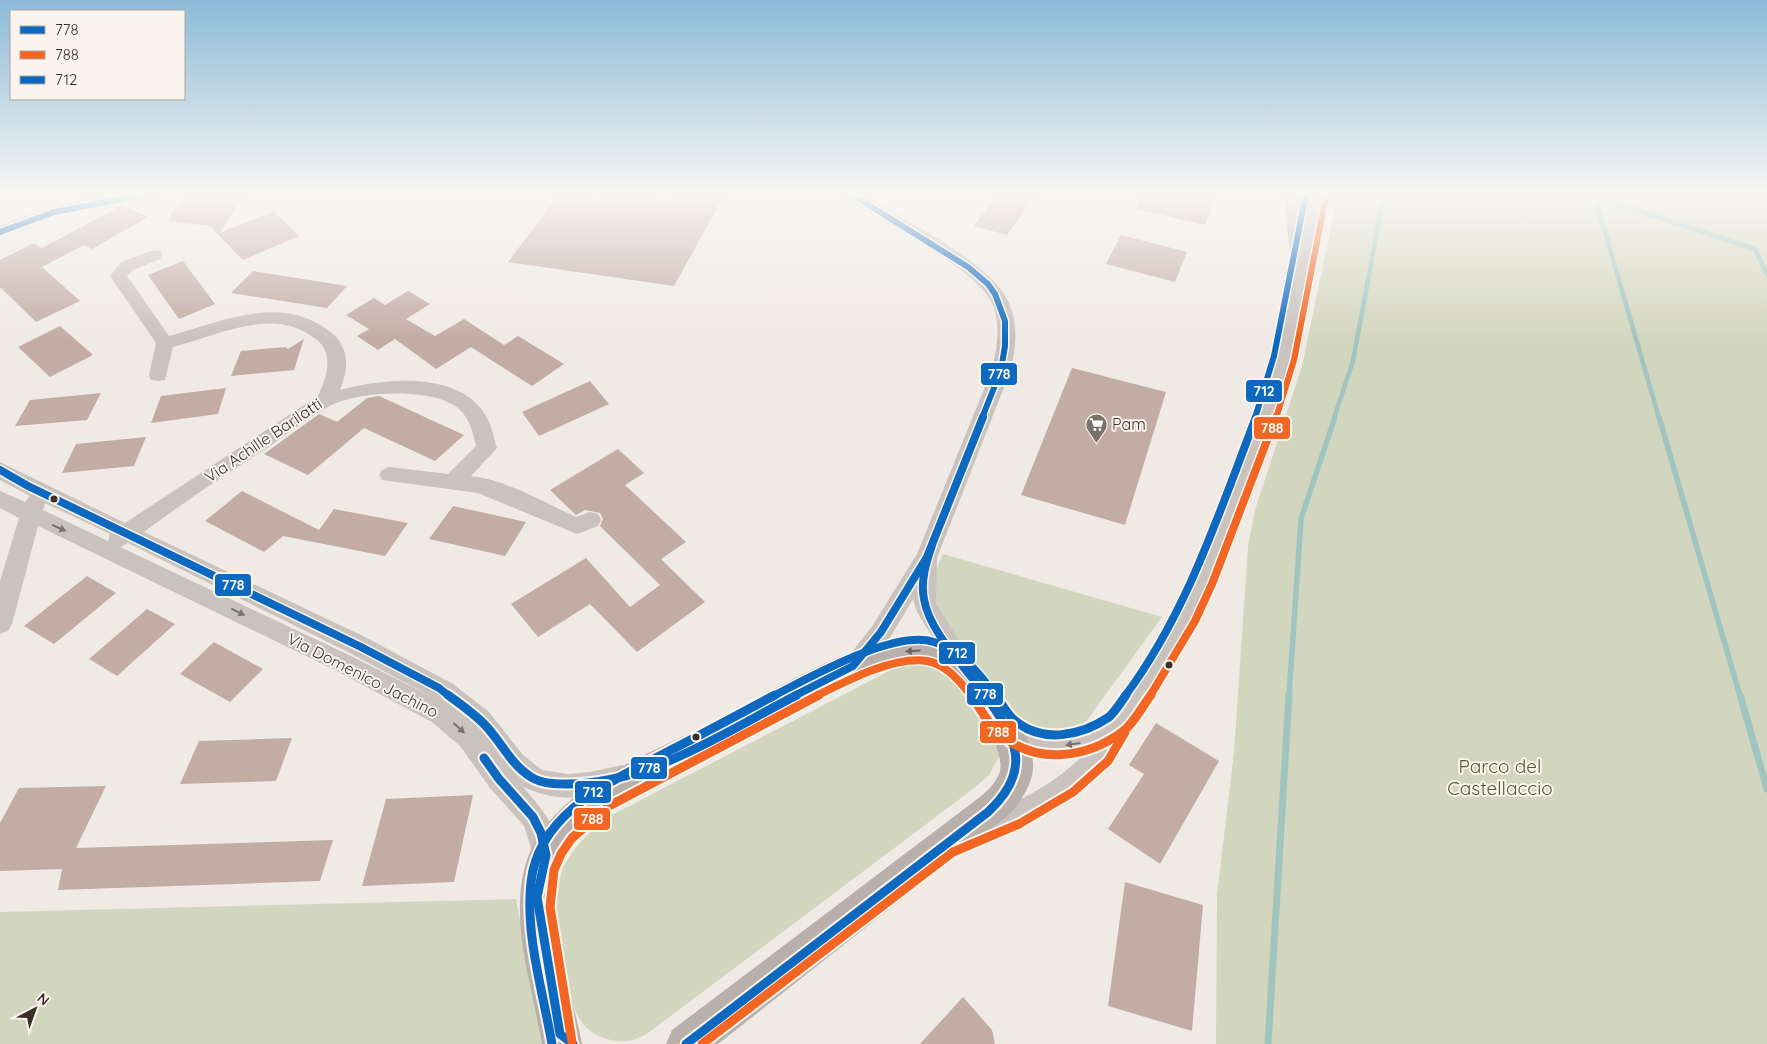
<svg xmlns="http://www.w3.org/2000/svg" width="1767" height="1044" viewBox="0 0 1767 1044" font-family="Quicksand,sans-serif">
  <style>
    .green { fill: #d3d6be }
    .lines { fill: none; stroke-linecap: round; stroke-linejoin: round }
    .stream-far2 { stroke: #a0c4c0; stroke-width: 4.5 }
    .stream-far1 { stroke: #a0c4c0; stroke-width: 5.5 }
    .stream { stroke: #a0c4c0; stroke-width: 7 }
    .building { fill: #c4aca6 }
    .minor { fill: #cac2bd; fill-rule: evenodd }
    .major { fill: #b9b0ac; fill-rule: evenodd }
    .bus-1-far2-casing { stroke: #fbf4ee; stroke-width: 9 }
    .bus-1-far1-casing { stroke: #fbf4ee; stroke-width: 11 }
    .bus-1-casing { stroke: #fbf4ee; stroke-width: 13 }
    .bus-2-far2-casing { stroke: #fbf4ee; stroke-width: 9 }
    .bus-2-far1-casing { stroke: #fbf4ee; stroke-width: 11 }
    .bus-2-casing { stroke: #fbf4ee; stroke-width: 13 }
    .bus-3-far2-casing { stroke: #fbf4ee; stroke-width: 9 }
    .bus-3-far1-casing { stroke: #fbf4ee; stroke-width: 11 }
    .bus-3-casing { stroke: #fbf4ee; stroke-width: 13 }
    .bus-1-far2 { stroke: #0c69bf; stroke-width: 6 }
    .bus-1-far1 { stroke: #0c69bf; stroke-width: 8 }
    .bus-1 { stroke: #0c69bf; stroke-width: 9 }
    .bus-2-far2 { stroke: #f26522; stroke-width: 6 }
    .bus-2-far1 { stroke: #f26522; stroke-width: 8 }
    .bus-2 { stroke: #f26522; stroke-width: 9 }
    .bus-3-far2 { stroke: #0c69bf; stroke-width: 6 }
    .bus-3-far1 { stroke: #0c69bf; stroke-width: 8 }
    .bus-3 { stroke: #0c69bf; stroke-width: 9 }
    .oneway { fill: #7b716d }
    .oneway2 { fill: #6d625f }
    .bus-dot { fill: #3b2e2b; stroke: #fbf4ee; stroke-width: 2 }
    .labels { text-anchor: middle; dominant-baseline: central; stroke-width: 4; stroke-linejoin: round; paint-order: stroke }
    .poi-label { font-size: 16px; fill: #3b2e2b; stroke: #fbf4ee; text-anchor: start }
    .street-label { font-size: 16px; fill: #3b2e2b; stroke: #fbf4ee }
    .near-park-label { font-size: 19px; fill: #4e5b2d; stroke: #fbf4ee }
    .line-badge { stroke: #fbf4ee; stroke-width: 2 }
    .badge-label { font-size: 14px; text-anchor: middle; font-weight: bold; fill: #fff }
  </style>
  <rect width="100%" height="100%" fill="#f0eae5"/>
  <!-- green -->
  <path class="green" d="M1338 194H1767V1044H1216L1217 895 1234 752 1248 547 1255 510 1302 366Z
    M943 554 1162 617 1080 730C1066 734 1048 739 1035 731 1005 715 931 617 932 583 933 574 940 562 943 554Z
    M919 665C957 670 989 719 1002 752L989 775 973 789 648 1033C635 1041 622 1044 607 1039 573 1029 572 1000 566 969 559 937 551 906 561 874 568 852 591 829 610 816L889 671 901 667Z
    M516 899 543 1044H0V912Z"/>
  <g class="lines">
    <!-- stream-far2 -->
    <path class="stream-far2" d="M1587 194 1755 249 1767 275
      M1594 194 1659 418
      M1334 418 1353 361 1384 194"/>
    <!-- stream-far1 -->
    <path class="stream-far1" d="M1659 417 1740 696
      M1289 696 1301 519 1335 417"/>
    <!-- stream -->
    <path class="stream" d="M1740 695 1767 789
      M1268 1044 1289 695"/>
  </g>
  <!-- building -->
  <path class="building" d="M223 194H244L220 233 274 211 299 236 243 260 210 226 167 221 181 200 209 198Z
    M608 194H633L631 197 675 203 680 194H725L674 286 508 262 558 196 603 202Z
    M998 194H1036L1007 235 974 226Z
    M1142 194H1216L1205 225 1136 209Z
    M123 205 148 217 92 249 84 245 42 267 80 301 36 322 0 287V260L34 243 42 248Z
    M1121 235 1187 252 1175 282 1106 264Z
    M183 261 215 304 179 319 148 275Z
    M253 271 347 286 327 308 231 293Z
    M408 291 430 304 406 319 435 336 464 319 504 345 518 336 564 364 532 386 471 347 436 369 395 339 378 350 357 336 369 329 346 315 374 298 385 305Z
    M60 326 93 355 50 377 18 347Z
    M304 339 294 370 231 376 241 351 286 347 288 349Z
    M1072 368 1166 392 1125 525 1021 495Z
    M590 381 609 404 539 436 522 412Z
    M226 388 218 414 151 423 161 396Z
    M101 393 87 420 15 426 30 400Z
    M379 396 464 435 435 461 364 428 308 475 264 454 319 414 337 422 367 398Z
    M146 437 134 466 62 473 76 444Z
    M618 449 644 473 625 485 686 542 661 559 705 602 637 652 590 604 538 637 511 604 586 558 630 607 660 585 600 526 603 519 600 513 585 510 576 515 550 490Z
    M242 491 319 530 334 509 408 523 385 556 283 536 264 552 205 521Z
    M453 506 526 522 505 556 429 539Z
    M87 576 116 593 54 644 24 626Z
    M147 609 175 624 117 676 89 659Z
    M214 642 263 669 230 702 180 674Z
    M1156 723 1219 761 1160 864 1108 829 1144 774 1129 765Z
    M292 738 276 781 180 784 199 741Z
    M106 786 76 848 333 840 320 881 58 890 62 869 0 871V823L19 788Z
    M473 795 454 882 362 886 386 799Z
    M1125 882 1203 905 1192 1031 1108 1006Z
    M963 997 992 1030 995 1044H920Z"/>
  <g class="lines">
    <!-- minor -->
    <path class="minor" d="M118 194H157L149 199 59 215 0 237V226C37 209 78 200 118 194Z
      M843 194H862C901 218 989 261 1008 301 1019 324 1016 349 1010 372L937 558 936 603 977 670 973 677 965 680 957 677 917 612 913 599C903 616 875 666 860 674 854 677 850 675 845 673L841 666 873 625 917 554 991 372C997 350 1002 323 991 301 975 272 911 237 881 219 870 212 851 205 843 194Z
      M1288 194H1304L1301 213 1302 223 1308 194H1324L1296 345 1282 397 1222 561 1187 639 1127 731 1112 759 1091 782 1047 813 974 846 965 842 961 833 965 824C1009 806 1054 787 1087 751 1054 762 1028 751 998 736L995 728 998 720 1007 717 1050 733 1075 732 1093 725 1109 716 1164 636 1200 561 1263 397 1278 345 1296 256 1290 252 1285 213Z
      M154 250 160 251 162 255 160 259 133 270 127 276 169 336C216 324 267 299 313 321 323 326 331 331 338 339 350 356 347 372 340 390 384 378 466 369 489 422 493 430 494 440 497 448L471 476C507 480 543 502 576 517L590 512 598 514 601 520 598 526 577 534 478 493 382 480 379 475 382 470 389 467 448 474 476 446C473 433 470 419 459 409 434 387 358 391 330 406 308 417 287 434 267 448 225 475 184 502 144 532L365 637 453 684 489 712 523 755 542 770 568 774 590 772 622 765 631 768 635 777 631 786C596 799 556 804 522 786 540 806 567 836 556 864L546 868 536 864 524 826 490 788 460 746 432 722 333 669 38 526 12 624 8 631 0 634V581L19 518 0 508V491L25 502 30 496 0 480V462L125 523 318 396C326 378 335 355 317 340 275 305 219 335 173 347L165 380 158 381 151 380 149 375 156 343 110 276 121 262ZM45 503 110 534 108 541 43 510ZM128 543 348 652 432 697 349 655 120 547Z"/>
    <!-- major -->
    <path class="major" d="M911 637C926 637 942 640 955 648 987 668 1030 723 1033 762 1035 780 1022 800 1010 814L718 1044H666L672 1030 976 800C985 793 997 783 1000 771 1006 742 956 673 929 664 903 656 861 676 838 687 803 705 770 725 735 743 685 769 569 816 558 876 549 928 572 993 582 1044H542C532 985 507 916 528 857 537 834 552 816 571 800 613 766 665 746 713 722 776 690 840 646 911 637Z"/>
    <defs>
      <path id="bus-1-far2" d="M851 194 968 267 988 284 995 294 1005 321V346L1001 370 982 418
        M0 232 54 212 148 194"/>
      <path id="bus-1-far1" d="M0 470 28 486 361 647 439 688 449 696
        M933 542C927 560 920 580 924 599 929 632 967 669 986 696
        M794 696 853 666 881 632 927 557 983 417"/>
      <path id="bus-1" d="M448 695C460 704 473 713 484 724 501 741 510 764 531 777 542 784 557 784 568 784 649 784 727 731 797 695
        M484 758 499 779 533 817 541 833 546 855 537 897 560 1034 573 1044
        M686 1044 988 812C1033 770 1017 739 985 695"/>
      <path id="bus-2-far2" d="M1276 418 1294 360 1326 196"/>
      <path id="bus-2-far1" d="M816 696C846 681 893 656 927 661 946 664 961 682 971 696
        M1150 696 1195 621 1212 584 1276 417"/>
      <path id="bus-2" d="M971 695C980 708 989 726 1001 735 1037 765 1087 758 1122 732 1134 724 1142 706 1151 695
        M572 1042 550 907 554 870 561 854 572 838 609 806 819 695
        M702 1044 953 852 1019 824 1073 792 1108 761 1125 732"/>
      <path id="bus-3-far2" d="M1255 418 1274 356 1306 194"/>
      <path id="bus-3-far1" d="M773 696C809 678 894 629 934 642 962 651 980 674 996 696
        M1125 696C1187 613 1219 513 1256 417"/>
      <path id="bus-3" d="M996 695C1001 703 1007 714 1014 720 1042 744 1081 736 1109 717 1115 712 1121 702 1126 695
        M552 1044C543 992 525 935 531 882 539 810 615 780 671 750 706 732 741 713 775 695"/>
    </defs>
    <!-- bus-1-far2 casing -->
    <use href="#bus-1-far2" class="bus-1-far2-casing"/>
    <!-- bus-1-far1 casing -->
    <use href="#bus-1-far1" class="bus-1-far1-casing"/>
    <!-- bus-1 casing -->
    <use href="#bus-1" class="bus-1-casing"/>
    <!-- bus-2-far2 casing -->
    <use href="#bus-2-far2" class="bus-2-far2-casing"/>
    <!-- bus-2-far1 casing -->
    <use href="#bus-2-far1" class="bus-2-far1-casing"/>
    <!-- bus-2 casing -->
    <use href="#bus-2" class="bus-2-casing"/>
    <!-- bus-3-far2 casing -->
    <use href="#bus-3-far2" class="bus-3-far2-casing"/>
    <!-- bus-3-far1 casing -->
    <use href="#bus-3-far1" class="bus-3-far1-casing"/>
    <!-- bus-3 casing -->
    <use href="#bus-3" class="bus-3-casing"/>
    <!-- bus-1-far2 -->
    <use href="#bus-1-far2" class="bus-1-far2"/>
    <!-- bus-1-far1 -->
    <use href="#bus-1-far1" class="bus-1-far1"/>
    <!-- bus-1 -->
    <use href="#bus-1" class="bus-1"/>
    <!-- bus-2-far2 -->
    <use href="#bus-2-far2" class="bus-2-far2"/>
    <!-- bus-2-far1 -->
    <use href="#bus-2-far1" class="bus-2-far1"/>
    <!-- bus-2 -->
    <use href="#bus-2" class="bus-2"/>
    <!-- bus-3-far2 -->
    <use href="#bus-3-far2" class="bus-3-far2"/>
    <!-- bus-3-far1 -->
    <use href="#bus-3-far1" class="bus-3-far1"/>
    <!-- bus-3 -->
    <use href="#bus-3" class="bus-3"/>
  </g>
  <!-- one-way arrows -->
  <defs><path id="oneway-solid" d="M-6-.8H1V-3.2L6.5 0L1 3.2V.8H-6Z" transform="scale(1.25)"/></defs>
  <g class="oneway">
    <use href="#oneway-solid" transform="translate(59 528) rotate(24)"/>
    <use href="#oneway-solid" transform="translate(238 612) rotate(26)"/>
    <use href="#oneway-solid" transform="translate(459 728) rotate(42)"/>
    <use href="#oneway-solid" transform="translate(1073 744) rotate(172)"/>
  </g>
  <use class="oneway2" href="#oneway-solid" transform="translate(913 651) rotate(176)"/>
  <!-- sky -->
  <linearGradient id="sky" x2="0" y2="1"><stop stop-color="#8bbad8"/><stop offset="0.57" stop-color="#f8f6f3"/><stop offset="1" stop-color="#f8f6f3" stop-opacity="0"/></linearGradient>
  <rect width="1767" height="340" fill="url(#sky)"/>
  <!-- icons -->
  <defs>
    <symbol id="supermarket-pin" viewBox="-11 -11 22 30"><path d="M0 17L-7.5 6A9.5 9.5 0 1 1 7.5 6Z" fill="#7a706c" stroke="#fbf4ee"/><path d="M-6-5.5h2.5l.6 2H6L4.5 2H-2.5L-4.4-4H-6ZM-1.5 3.2a1.3 1.3 0 1 0 .1 0ZM3 3.2a1.3 1.3 0 1 0 .1 0Z" fill="#fff"/></symbol>
  </defs>
  <g fill-rule="evenodd">
    <use href="#supermarket-pin" x="1084" y="412" width="25" height="34"/>
  </g>
  <!-- markers -->
  <g class="bus-dot">
    <circle cx="54" cy="499" r="4.5"/>
    <circle cx="1169" cy="665" r="4.5"/>
    <circle cx="696" cy="737" r="4.5"/>
  </g>
  <g class="labels">
    <!-- poi labels -->
    <g class="poi-label">
      <text x="1112" y="424">Pam</text>
    </g>
    <!-- street labels -->
    <g class="street-label">
      <text transform="translate(263 440) rotate(-34)">Via Achille Barilatti</text>
      <text transform="translate(363 675) rotate(27)">Via Domenico Jachino</text>
    </g>
    <!-- near-park labels -->
    <g class="near-park-label">
      <text x="1500" y="766">Parco del<tspan x="1500" dy="22">Castellaccio</tspan></text>
    </g>
  </g>
  <g class="line-badge">
    <rect x="980" y="362" width="38" height="24" rx="5" fill="#0c69bf"/>
    <rect x="1245" y="379" width="38" height="24" rx="5" fill="#0c69bf"/>
    <rect x="1253" y="416" width="38" height="24" rx="5" fill="#f26522"/>
    <rect x="214" y="573" width="38" height="24" rx="5" fill="#0c69bf"/>
    <rect x="938" y="641" width="38" height="24" rx="5" fill="#0c69bf"/>
    <rect x="966" y="682" width="38" height="24" rx="5" fill="#0c69bf"/>
    <rect x="979" y="720" width="38" height="24" rx="5" fill="#f26522"/>
    <rect x="630" y="756" width="38" height="24" rx="5" fill="#0c69bf"/>
    <rect x="574" y="780" width="38" height="24" rx="5" fill="#0c69bf"/>
    <rect x="573" y="807" width="38" height="24" rx="5" fill="#f26522"/>
  </g>
  <g class="badge-label">
    <text x="999" y="379">778</text>
    <text x="1264" y="396">712</text>
    <text x="1272" y="433">788</text>
    <text x="233" y="590">778</text>
    <text x="957" y="658">712</text>
    <text x="985" y="699">778</text>
    <text x="998" y="737">788</text>
    <text x="649" y="773">778</text>
    <text x="593" y="797">712</text>
    <text x="592" y="824">788</text>
  </g>
  <!-- legend -->
  <rect x="10" y="10" width="175" height="90" fill="#fbf4ee" stroke="#aea5a0"/>
  <rect x="20" y="26" width="25" height="8" fill="#0c69bf" stroke="#aea5a0"/>
  <text x="55" y="35" font-size="15" fill="#3b2e2b">778</text>
  <rect x="20" y="51" width="25" height="8" fill="#f26522" stroke="#aea5a0"/>
  <text x="55" y="60" font-size="15" fill="#3b2e2b">788</text>
  <rect x="20" y="76" width="25" height="8" fill="#0c69bf" stroke="#aea5a0"/>
  <text x="55" y="85" font-size="15" fill="#3b2e2b">712</text>
  <!-- north arrow -->
  <g transform="translate(35 1009) rotate(41)" stroke="#fbf4ee" stroke-width="4" paint-order="stroke">
  <path d="M0-4L9 19L0 12L-9 19Z" fill="#3b2e2b"/>
  <text y="-8" font-size="14" font-weight="bold" text-anchor="middle" fill="#3b2e2b">N</text>
  </g>
</svg>
